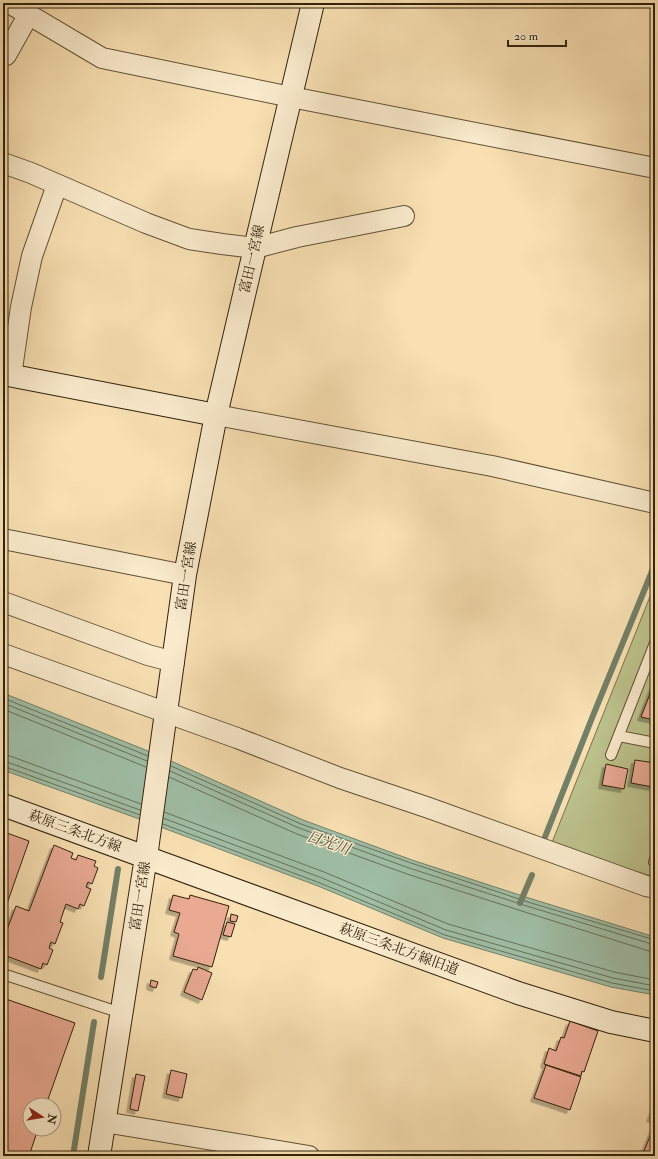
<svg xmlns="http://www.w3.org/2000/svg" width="658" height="1159" viewBox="0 0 658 1159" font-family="'IM FELL Double Pica','Noto Serif JP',serif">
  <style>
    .green { fill: #bdc28c; stroke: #78724c }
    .water { fill: #9fbea6; stroke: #738068 }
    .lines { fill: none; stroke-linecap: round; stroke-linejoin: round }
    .shore { stroke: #687059; stroke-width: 1 }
    .stream { stroke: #738068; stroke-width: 6 }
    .building { fill: #eaa993; stroke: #32220c; filter: url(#shadow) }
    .lane-casing { stroke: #645236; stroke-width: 12 }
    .street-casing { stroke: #645236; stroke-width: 22 }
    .secondary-casing { stroke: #32220c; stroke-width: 24 }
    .lane { stroke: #faebcd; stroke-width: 10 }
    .street { stroke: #faebcd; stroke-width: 20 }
    .secondary { stroke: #faebcd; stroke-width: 22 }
    .labels { text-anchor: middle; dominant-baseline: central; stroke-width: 3; stroke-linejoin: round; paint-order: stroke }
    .street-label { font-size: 14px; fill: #32220c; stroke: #faebcd }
    .water-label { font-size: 15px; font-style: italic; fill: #53513a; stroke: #faebcd }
  </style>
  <defs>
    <filter id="shadow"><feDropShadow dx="-3.5" dy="3.5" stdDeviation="0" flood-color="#0004"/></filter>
  </defs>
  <rect width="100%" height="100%" fill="#f8e0b2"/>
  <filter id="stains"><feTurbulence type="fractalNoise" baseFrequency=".005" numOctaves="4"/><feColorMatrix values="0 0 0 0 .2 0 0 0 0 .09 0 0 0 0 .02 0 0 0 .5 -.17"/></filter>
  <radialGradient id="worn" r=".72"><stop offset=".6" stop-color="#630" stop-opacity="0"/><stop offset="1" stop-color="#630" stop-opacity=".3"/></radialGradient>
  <!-- green -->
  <path class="green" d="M655 584V877L591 858 551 845Z"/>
  <!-- water -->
  <path class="water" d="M3 693 153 753 303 820 412 860 532 899 655 937V995L611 987 443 938 318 886 142 820 3 770Z"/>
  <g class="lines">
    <!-- shore -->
    <path class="shore" d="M3 698 148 756
      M3 703 147 761
      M3 709 146 767
      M3 755 10 756 141 804
      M3 761 7 762 140 810
      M3 766 140 815
      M171 766 301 824 411 863 531 903 655 940
      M170 771 299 828 409 868 530 907 655 945
      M169 777 297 834 407 874 528 913 649 951H655
      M164 812 324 872 448 924 614 972 655 980
      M163 818 322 878 446 930 613 978 655 986
      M163 824 320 883 445 935 612 983 655 991"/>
    <!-- stream -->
    <path class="stream" d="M545 837 592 718 655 564
      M520 903 532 875
      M101 977 118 869
      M73 1156 94 1022"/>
  </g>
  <!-- building -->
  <path class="building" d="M655 681V720L641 717Z
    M635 760 655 763V775L653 787 631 783Z
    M606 764 628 769 624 789 602 785Z
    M7 833 29 841 3 915V843Z
    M54 845 73 853 71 858 76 860 78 855 96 861 94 866 98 868 92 884 88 882 86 887 91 889 84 906 80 904 78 909 66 904 60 922 63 923 55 944 51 942 49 948 53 950 47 965 43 963 41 969 4 955 6 949 3 948V940L16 906 29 911Z
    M173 895 189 899 190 895 229 906 212 967 173 956 179 934 174 932 180 913 169 910Z
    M231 914 238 916 236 922 230 921Z
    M227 922 235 924 231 937 223 935Z
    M198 967 212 973 202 1000 184 992 193 969 197 970Z
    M151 980 158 982 156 988 150 986Z
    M3 998 75 1023 46 1105H30V1129H38L29 1156H3Z
    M570 1021 598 1031 584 1072 582 1071 581 1076 544 1064 549 1048 556 1051 561 1037 564 1038Z
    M546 1065 581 1077 570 1110 534 1098Z
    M171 1070 187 1074 182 1098 166 1094Z
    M136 1074 145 1076 138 1111 130 1109Z
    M655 1105V1120L650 1118Z
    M655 1124V1156H642Z"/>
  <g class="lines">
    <defs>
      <path id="lane" d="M619 736 655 743
        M611 755 655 643
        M654 862 655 859
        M3 974 121 1013"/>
      <path id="street" d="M9 3 102 58 291 97 655 168
        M6 55 29 14
        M3 163 31 173 146 223 189 239 222 244 255 248 297 237 404 216
        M11 376 21 307 32 256 57 185
        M216 415 492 466 655 503
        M3 539 185 575
        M3 602 148 655 174 662
        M3 654 237 738 340 778 429 808 646 886 655 888
        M104 1122 309 1156"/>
      <path id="secondary" d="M3 374 216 415
        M3 805 518 993 611 1022 655 1031
        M99 1156 146 857 185 575 216 415 255 248 313 3"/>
    </defs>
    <!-- lane casing -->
    <use href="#lane" class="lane-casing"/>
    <!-- street casing -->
    <use href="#street" class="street-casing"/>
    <!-- secondary casing -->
    <use href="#secondary" class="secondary-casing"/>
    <!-- lane -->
    <use href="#lane" class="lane"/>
    <!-- street -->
    <use href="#street" class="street"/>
    <!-- secondary -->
    <use href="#secondary" class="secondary"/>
  </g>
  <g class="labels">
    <!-- street labels -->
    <g class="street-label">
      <text transform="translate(252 259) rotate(-77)">富田一宮線</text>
      <text transform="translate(186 576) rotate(-81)">富田一宮線</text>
      <text transform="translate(75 831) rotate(20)">萩原三条北方線</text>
      <text transform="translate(140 896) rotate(-81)">富田一宮線</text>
      <text transform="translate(399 949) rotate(20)">萩原三条北方線旧道</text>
    </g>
    <!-- water labels -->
    <g class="water-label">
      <text transform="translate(328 843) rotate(19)">日光川</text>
    </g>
  </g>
  <!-- margin -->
  <rect width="658" height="1159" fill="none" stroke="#f8e0b2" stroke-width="16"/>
  <rect x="4" y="4" width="650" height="1151" fill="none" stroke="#32220c" stroke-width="2"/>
  <rect x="8" y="8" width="642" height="1143" fill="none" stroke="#32220c"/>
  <!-- north arrow -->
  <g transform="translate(42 1117) rotate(102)"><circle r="19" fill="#faebcd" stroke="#aa9b80"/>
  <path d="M0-3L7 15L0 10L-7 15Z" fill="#8f2418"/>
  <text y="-6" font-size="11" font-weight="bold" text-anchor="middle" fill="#32220c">N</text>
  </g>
  <!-- scale -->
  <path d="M508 40v6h58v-6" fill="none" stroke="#32220c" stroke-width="2"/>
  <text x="514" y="40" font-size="12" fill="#32220c" stroke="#faebcd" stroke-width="3" paint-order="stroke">20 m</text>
  <rect width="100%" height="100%" filter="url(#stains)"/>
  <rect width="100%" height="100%" fill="url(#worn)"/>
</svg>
